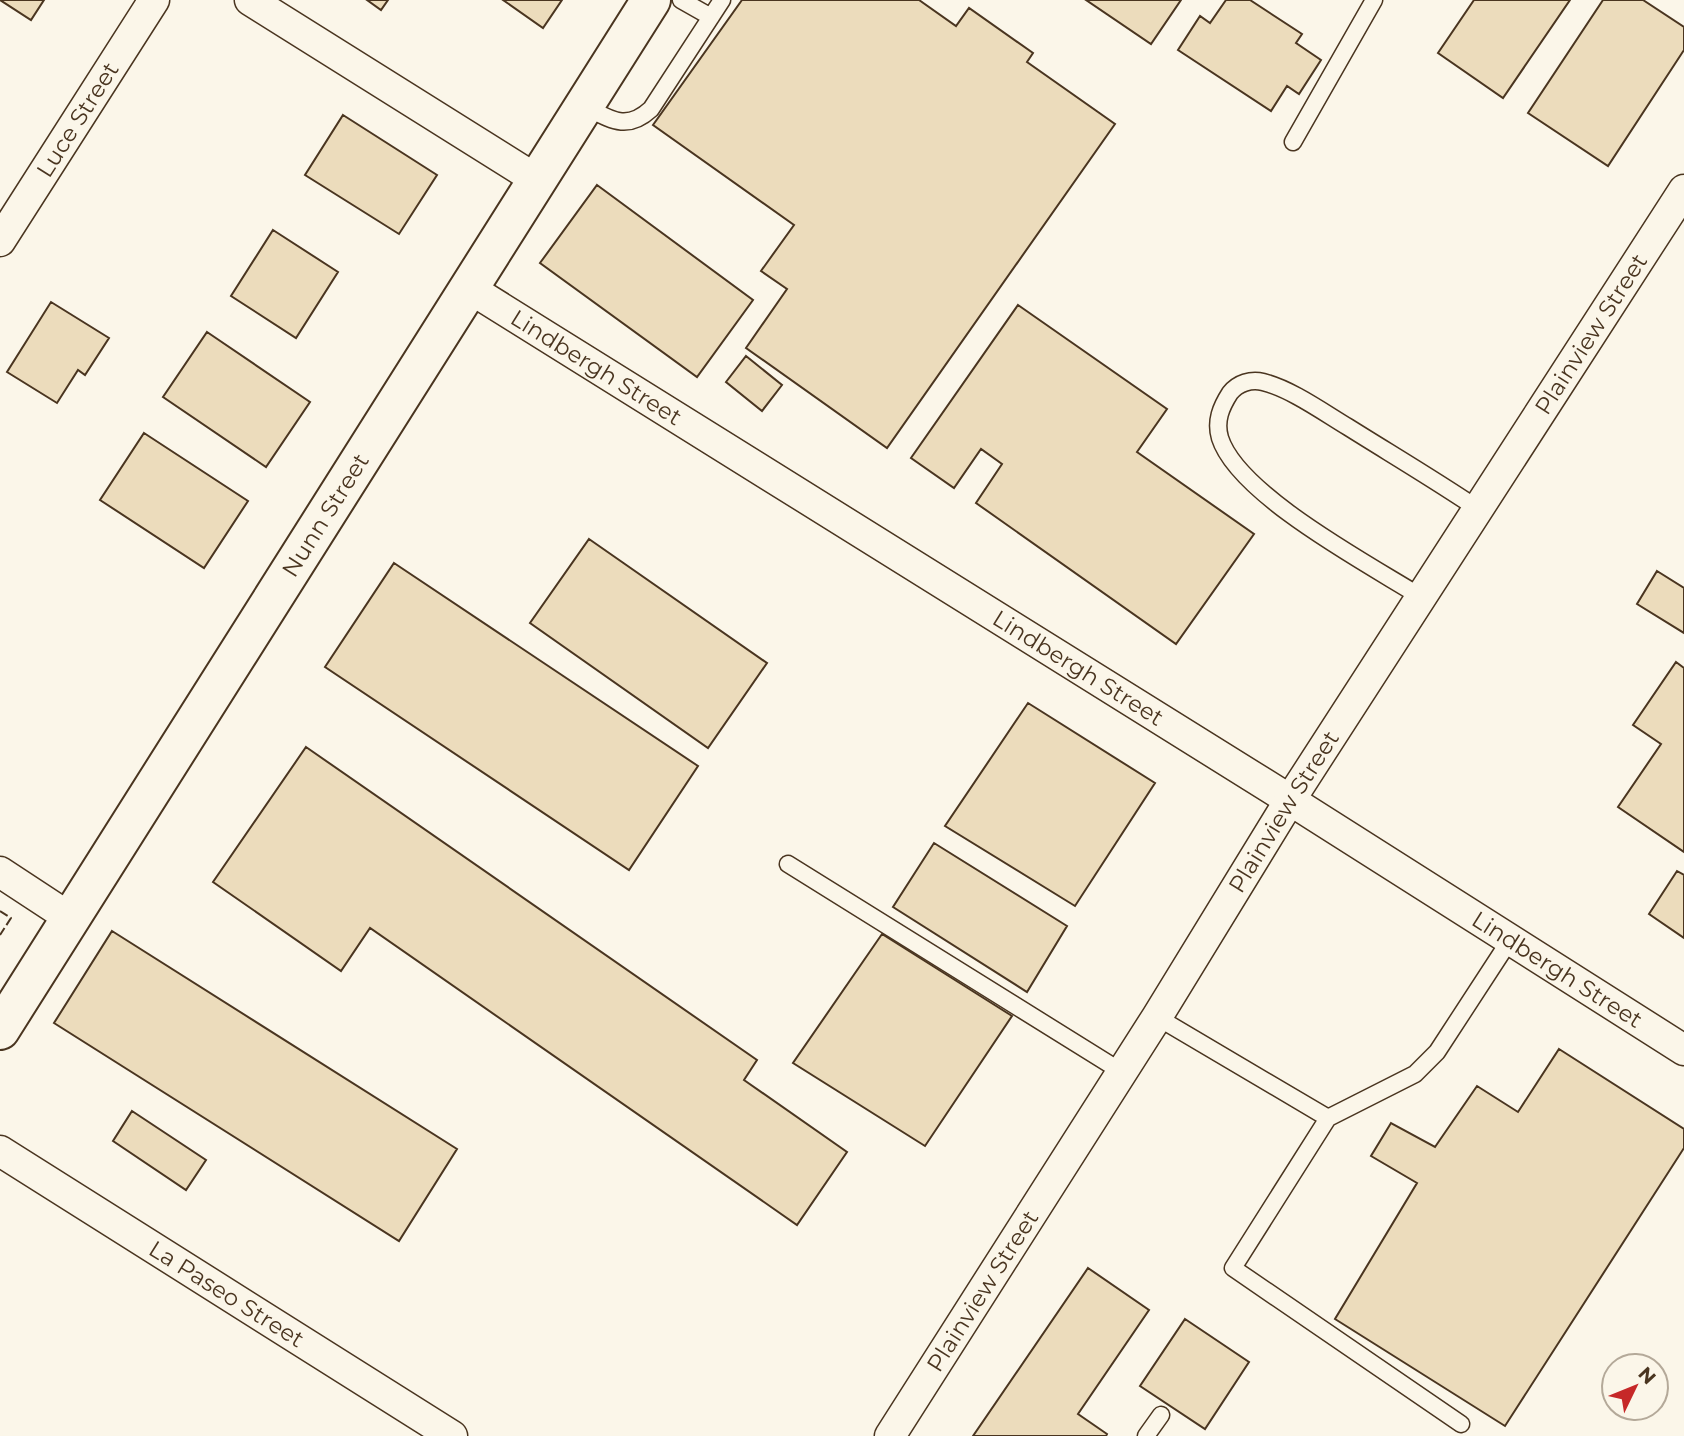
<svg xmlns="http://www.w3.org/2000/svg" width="1684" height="1436" viewBox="0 0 1684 1436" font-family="Montserrat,sans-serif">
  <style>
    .building { fill: #ecdcbc; stroke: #4a3520; stroke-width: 2 }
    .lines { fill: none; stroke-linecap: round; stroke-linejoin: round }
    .lane-casing { stroke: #4a3520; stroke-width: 19 }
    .street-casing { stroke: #4a3520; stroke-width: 33 }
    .secondary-casing { stroke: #4a3520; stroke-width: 42 }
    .lane { stroke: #fbf6e9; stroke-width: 16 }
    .street { stroke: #fbf6e9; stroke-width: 30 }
    .secondary { stroke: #fbf6e9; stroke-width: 38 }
    .fence { stroke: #4a3520; stroke-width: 2; stroke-dasharray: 9 3.5; stroke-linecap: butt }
    .labels { text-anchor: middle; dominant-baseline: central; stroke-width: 5; stroke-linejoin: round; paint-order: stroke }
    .street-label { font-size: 23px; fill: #4a3520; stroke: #fbf6e9 }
  </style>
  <rect width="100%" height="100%" fill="#fbf6e9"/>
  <!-- building -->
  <path class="building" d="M0 0H44L31 20Z
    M367 0H388L381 10Z
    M503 0H562L543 28Z
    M742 0H919L956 26 969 8 1033 53 1027 62 1115 124 887 448 746 348 787 289 761 271 794 225 653 125Z
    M1086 0H1181L1151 44Z
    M1226 0H1250L1302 34 1296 43 1321 60 1299 94 1287 86 1271 111 1178 50 1200 16 1210 23Z
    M1474 0H1570L1503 98 1438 53Z
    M1603 0H1643L1684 27V50L1608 166 1528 113Z
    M343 115 437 175 399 234 305 175Z
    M597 185 753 300 697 377 540 263Z
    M273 230 338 272 296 338 231 296Z
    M51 302 109 338 85 375 78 370 57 403 7 372Z
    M1018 305 1167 409 1137 452 1254 534 1176 644 976 503 1002 464 981 449 954 488 911 458Z
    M207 332 310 402 266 467 163 397Z
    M746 356 782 385 762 411 726 382Z
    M144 433 248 501 204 568 100 500Z
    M589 539 767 663 708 748 530 623Z
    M394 563 698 766 629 870 325 667Z
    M1657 571 1684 588V633L1637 604Z
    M1676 662 1684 668V852L1618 807 1661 744 1633 725Z
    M1028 703 1155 783 1075 906 945 826Z
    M306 747 757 1060 744 1080 847 1152 797 1225 370 928 341 971 213 882Z
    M934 843 1067 926 1027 992 893 907Z
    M1677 871 1684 875V938L1649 914Z
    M112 931 457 1149 399 1241 54 1023Z
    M882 934 1012 1016 925 1146 793 1063Z
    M1559 1049 1684 1129V1148L1505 1426 1335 1319 1417 1183 1371 1156 1391 1123 1435 1147 1477 1086 1518 1112Z
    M132 1111 206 1160 186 1190 113 1141Z
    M1088 1268 1149 1310 1078 1414 1107 1434 1106 1436H973Z
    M1185 1319 1249 1362 1205 1429 1140 1386Z"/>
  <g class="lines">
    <defs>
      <path id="lane" d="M681 0 711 17
        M584 106C610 119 626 132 651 109L722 0
        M1293 142 1374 0
        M1421 597C1370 565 1238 495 1220 438 1215 421 1221 407 1230 393 1238 383 1251 379 1263 382 1291 389 1323 412 1348 427 1391 454 1435 480 1478 509
        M788 864 1122 1072
        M1157 1017 1328 1118
        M1461 1424 1233 1268 1328 1118 1415 1074 1437 1052 1510 940
        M1146 1436 1161 1415"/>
      <g id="street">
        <path d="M250 0 537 180"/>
        <path id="s1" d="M0 241 154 0"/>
        <path id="s2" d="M469 288 1290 800 1684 1050"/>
        <path d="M0 872 70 918"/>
        <path id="s3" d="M0 1151 452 1436"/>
        <path id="s4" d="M890 1436 1157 1017 1290 800 1684 190"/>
      </g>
      <g id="secondary">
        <path id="s5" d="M0 1030 651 0"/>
      </g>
    </defs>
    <!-- lane casing -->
    <use href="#lane" class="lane-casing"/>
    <!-- street casing -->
    <use href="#street" class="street-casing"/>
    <!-- secondary casing -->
    <use href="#secondary" class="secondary-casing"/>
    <!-- lane -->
    <use href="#lane" class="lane"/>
    <!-- street -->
    <use href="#street" class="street"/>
    <!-- secondary -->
    <use href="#secondary" class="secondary"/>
    <!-- fence -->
    <path class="fence" d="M0 911 11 918 0 935"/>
  </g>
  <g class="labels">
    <!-- street labels -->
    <g class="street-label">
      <text stroke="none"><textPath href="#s1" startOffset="144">Luce Street</textPath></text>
      <text stroke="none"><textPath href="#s4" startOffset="1306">Plainview Street</textPath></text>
      <text stroke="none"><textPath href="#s2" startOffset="150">Lindbergh Street</textPath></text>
      <text stroke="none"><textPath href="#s5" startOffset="609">Nunn Street</textPath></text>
      <text stroke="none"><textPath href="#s2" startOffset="718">Lindbergh Street</textPath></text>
      <text stroke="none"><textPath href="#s4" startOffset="738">Plainview Street</textPath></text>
      <text stroke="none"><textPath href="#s2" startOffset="1284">Lindbergh Street</textPath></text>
      <text stroke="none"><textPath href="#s4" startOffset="172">Plainview Street</textPath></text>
      <text stroke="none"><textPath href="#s3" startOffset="268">La Paseo Street</textPath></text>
    </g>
  </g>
  <!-- north arrow -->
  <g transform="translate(1635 1387) rotate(47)"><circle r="33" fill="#fbf6e9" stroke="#b4a999" stroke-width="2"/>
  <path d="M0-5L12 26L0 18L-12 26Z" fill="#c62828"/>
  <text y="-10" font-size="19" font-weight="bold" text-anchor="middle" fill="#4a3520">N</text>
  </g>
</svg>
